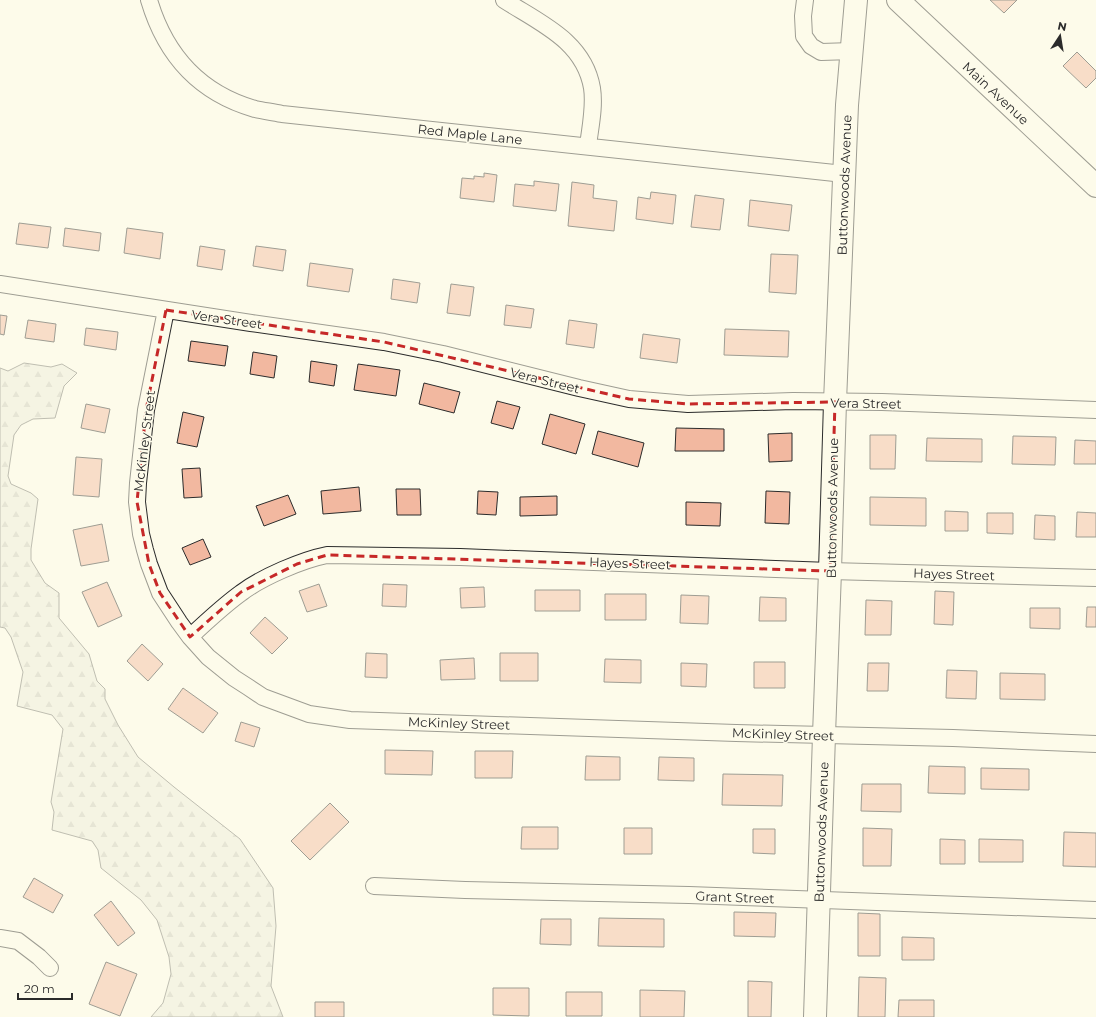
<svg xmlns="http://www.w3.org/2000/svg" width="1096" height="1017" viewBox="0 0 1096 1017" font-family="Montserrat,sans-serif">
  <style>
    .forest { fill: url(#forest-firs); stroke: #74746e }
    .building { fill: #f2b8a0; stroke: #2b2b2b }
    .lines { fill: none; stroke-linecap: round; stroke-linejoin: round }
    .street-casing { stroke: #2b2b2b; stroke-width: 18 }
    .secondary-casing { stroke: #2b2b2b; stroke-width: 24 }
    .primary-casing { stroke: #2b2b2b; stroke-width: 24 }
    .street { stroke: #fdfbea; stroke-width: 16 }
    .secondary { stroke: #fdfbea; stroke-width: 22 }
    .primary { stroke: #fdfbea; stroke-width: 22 }
    .marked { fill: none; stroke: #c62828; stroke-width: 3; stroke-dasharray: 8 5; stroke-linejoin: round }
    .labels { text-anchor: middle; dominant-baseline: central; stroke-width: 3; stroke-linejoin: round; paint-order: stroke }
    .street-label { font-size: 13px; fill: #2b2b2b; stroke: #fdfbea }
  </style>
  <defs>
    <pattern id="forest-firs" width="22" height="20" patternUnits="userSpaceOnUse"><rect width="22" height="20" fill="#ecebdb"/><path d="M5 1l3.5 6h-7zM16 11l3.5 6h-7z" fill="#cbcabc"/></pattern>
  </defs>
  <rect width="100%" height="100%" fill="#fdfbea"/>
  <!-- forest -->
  <path class="forest" d="M24 363 51 367 62 364 77 373 64 386 55 418 33 419 21 425 14 435 8 476 11 484 31 493 38 499 31 549V560L45 583 59 593V618L89 654 97 681 105 689V699L118 725 138 757 174 787 240 839 273 888 276 926 271 986 283 1017H151L163 1003 171 974 169 957 157 920 141 900 101 868 98 850 92 841 52 830 54 812 51 802 63 729 52 715 17 706 23 672 11 637 5 628 0 627V368L8 371Z"/>
  <!-- building -->
  <path class="building" d="M990 0H1017L1004 13Z
    M1077 52 1096 71V78L1086 88 1063 66Z
    M484 173 497 175 494 202 460 198 462 178 474 179V176L484 177Z
    M534 181 559 184 556 211 513 206 515 184 534 186Z
    M572 182 594 185 593 198 617 201 614 231 568 226Z
    M651 192 676 195 673 224 636 219 638 197 650 199Z
    M695 195 724 199 720 230 691 227Z
    M750 200 792 205 789 231 748 226Z
    M19 223 51 227 48 248 16 244Z
    M65 228 101 233 99 251 63 246Z
    M127 228 163 233 160 259 124 253Z
    M200 246 225 250 222 270 197 266Z
    M256 246 286 250 283 271 253 266Z
    M771 254 798 255 796 294 769 292Z
    M310 263 353 269 349 292 307 286Z
    M393 279 420 283 417 303 391 299Z
    M451 284 474 287 470 316 447 313Z
    M506 305 534 309 531 328 504 325Z
    M0 315 7 316 4 335 0 334Z
    M28 320 56 324 54 342 25 338Z
    M569 320 597 324 594 348 566 344Z
    M86 328 118 332 116 350 84 345Z
    M725 329 789 331 788 357 724 355Z
    M643 334 680 339 677 363 640 358Z
    M191 341 228 346 225 366 188 361Z
    M253 352 277 356 274 378 250 374Z
    M311 361 337 365 334 386 309 382Z
    M358 364 400 370 396 396 354 390Z
    M424 383 460 392 454 413 419 404Z
    M497 401 520 407 513 429 491 423Z
    M86 404 110 409 105 433 81 428Z
    M183 412 204 417 197 447 177 443Z
    M550 414 585 424 576 454 542 444Z
    M676 428 724 429V451H675Z
    M598 431 644 443 638 467 592 454Z
    M792 433V461L769 462 768 434Z
    M870 435H896L895 469H870Z
    M1013 436 1056 437 1055 465 1012 464Z
    M927 438 982 439V462L926 461Z
    M1075 440 1096 441V464H1074Z
    M76 457 102 459 99 497 73 495Z
    M200 468 202 497 184 498 182 469Z
    M359 487 361 511 323 514 321 491Z
    M396 489H420L421 515H397Z
    M478 491 498 492 496 515 477 514Z
    M766 491 790 492 789 524 765 523Z
    M288 495 296 514 264 526 256 506Z
    M557 496V515L520 516V497Z
    M870 497 926 498V526L870 525Z
    M686 502 721 503 720 526 686 525Z
    M945 511 968 512V531H945Z
    M1077 512 1096 513V537H1076Z
    M987 513H1013V534L987 533Z
    M1035 515 1055 516V540L1034 539Z
    M102 524 109 561 81 566 73 530Z
    M203 539 211 557 190 565 182 548Z
    M107 582 122 616 98 627 82 592Z
    M319 584 327 606 307 612 299 591Z
    M383 584 407 585 406 607 382 606Z
    M484 587 485 607 461 608 460 588Z
    M535 590H580V611H535Z
    M935 591 954 592 953 625 934 624Z
    M605 594H646V620H605Z
    M681 595 709 596 708 624 680 623Z
    M760 597 786 598V621H759Z
    M866 600 892 601 891 635H865Z
    M1087 607H1096V627H1086Z
    M1030 608H1060V629L1030 628Z
    M265 617 288 638 272 654 250 633Z
    M142 644 163 664 148 681 127 661Z
    M366 653 387 654V678L365 677Z
    M500 653H538V681H500Z
    M474 658 475 679 441 680 440 660Z
    M605 659 641 660V683L604 682Z
    M754 662H785V688H754Z
    M681 663 707 664 706 687 681 686Z
    M868 663H889L888 691H867Z
    M947 670 977 671 976 699 946 698Z
    M1000 673 1045 674V700L1000 699Z
    M183 688 218 713 203 733 168 709Z
    M241 722 260 728 254 747 235 741Z
    M385 750 433 751 432 775 385 774Z
    M475 751H513L512 778H475Z
    M586 756 620 757V780H585Z
    M659 757 694 758V781L658 780Z
    M929 766 965 767V794L928 793Z
    M981 768 1029 769V790L981 789Z
    M723 774 783 775 782 806 722 805Z
    M862 784H901V812L861 811Z
    M330 803 349 822 310 860 291 841Z
    M522 827H558V849H521Z
    M624 828H652V854H624Z
    M863 828 892 829 891 866H863Z
    M753 829H775V854L753 853Z
    M1064 832 1096 833V867L1063 866Z
    M940 839 965 840V864H940Z
    M979 839 1023 840V862H979Z
    M34 878 63 895 53 913 23 897Z
    M111 901 135 933 118 946 94 915Z
    M734 912 776 913 775 937 734 936Z
    M858 913 880 914V956H858Z
    M599 918 664 919V947L598 946Z
    M541 919H571V945L540 944Z
    M902 937 934 938V960H902Z
    M106 962 137 974 120 1016 89 1004Z
    M859 977 886 978 885 1017H858Z
    M748 981 772 982 771 1017H748Z
    M493 988H529V1016L493 1015Z
    M640 990 685 991 684 1017H640Z
    M566 992H602V1016H566Z
    M899 1000H934V1017H898Z
    M315 1002H344V1017H315Z"/>
  <g class="lines">
    <defs>
      <path id="street" d="M149 0C165 54 199 93 255 109 264 111 273 112 282 114L844 174
        M504 0C540 23 584 41 592 88 595 107 590 128 588 146
        M805 0 803 16 804 36 811 46 821 52 852 51
        M0 284 251 323 384 342 443 354 579 388 629 399 688 404 793 401 882 402 1096 410
        M166 310 146 410 138 483 137 502 141 534 145 550 149 564 160 593 179 622 190 637 208 657 234 678 248 687 263 697 309 714 350 720 736 733 953 738 1096 744
        M190 637C206 622 223 606 241 593 262 577 302 560 327 555L460 557 830 571 1096 578
        M374 886 465 890 689 895 1096 910
        M0 938 18 941 39 957 50 968"/>
      <path id="secondary" d="M815 1017 824 735 830 571 835 402 847 105 856 0"/>
      <path id="primary" d="M898 0 1096 186"/>
    </defs>
    <!-- street casing -->
    <use href="#street" class="street-casing"/>
    <!-- secondary casing -->
    <use href="#secondary" class="secondary-casing"/>
    <!-- primary casing -->
    <use href="#primary" class="primary-casing"/>
    <!-- street -->
    <use href="#street" class="street"/>
    <!-- secondary -->
    <use href="#secondary" class="secondary"/>
    <!-- primary -->
    <use href="#primary" class="primary"/>
  </g>
  <!-- marked area -->
  <path d="M0 0H1096V1017H0ZM166 310 384 342 629 399 688 404 835 402 830 571 327 555 297 564 241 592 190 637 160 593 149 564 137 502 146 410Z" fill="#fdfbea" fill-opacity=".55" fill-rule="evenodd"/>
  <path class="marked" d="M166 310 384 342 629 399 688 404 835 402 830 571 327 555 297 564 241 592 190 637 160 593 149 564 137 502 146 410Z"/>
  <g class="labels">
    <!-- street labels -->
    <g class="street-label">
      <text transform="translate(996 93) rotate(43)">Main Avenue</text>
      <text transform="translate(470 134) rotate(6)">Red Maple Lane</text>
      <text transform="translate(844 185) rotate(-88)">Buttonwoods Avenue</text>
      <text transform="translate(227 319) rotate(8)">Vera Street</text>
      <text transform="translate(545 380) rotate(14)">Vera Street</text>
      <text transform="translate(866 403) rotate(1)">Vera Street</text>
      <text transform="translate(144 441) rotate(-83)">McKinley Street</text>
      <text transform="translate(832 508) rotate(-89)">Buttonwoods Avenue</text>
      <text transform="translate(630 563) rotate(2)">Hayes Street</text>
      <text transform="translate(954 574) rotate(2)">Hayes Street</text>
      <text transform="translate(459 723) rotate(2)">McKinley Street</text>
      <text transform="translate(783 734) rotate(2)">McKinley Street</text>
      <text transform="translate(821 832) rotate(-88)">Buttonwoods Avenue</text>
      <text transform="translate(735 897) rotate(2)">Grant Street</text>
    </g>
  </g>
  <!-- north arrow -->
  <g transform="translate(1060 36) rotate(12)" stroke="#fdfbea" stroke-width="3" paint-order="stroke">
  <path d="M0-3L7 15L0 10L-7 15Z" fill="#2b2b2b"/>
  <text y="-6" font-size="11" font-weight="bold" text-anchor="middle" fill="#2b2b2b">N</text>
  </g>
  <!-- scale -->
  <path d="M18 993v6h54v-6" fill="none" stroke="#2b2b2b" stroke-width="2"/>
  <text x="24" y="993" font-size="12" fill="#2b2b2b" stroke="#fdfbea" stroke-width="3" paint-order="stroke">20 m</text>
</svg>
